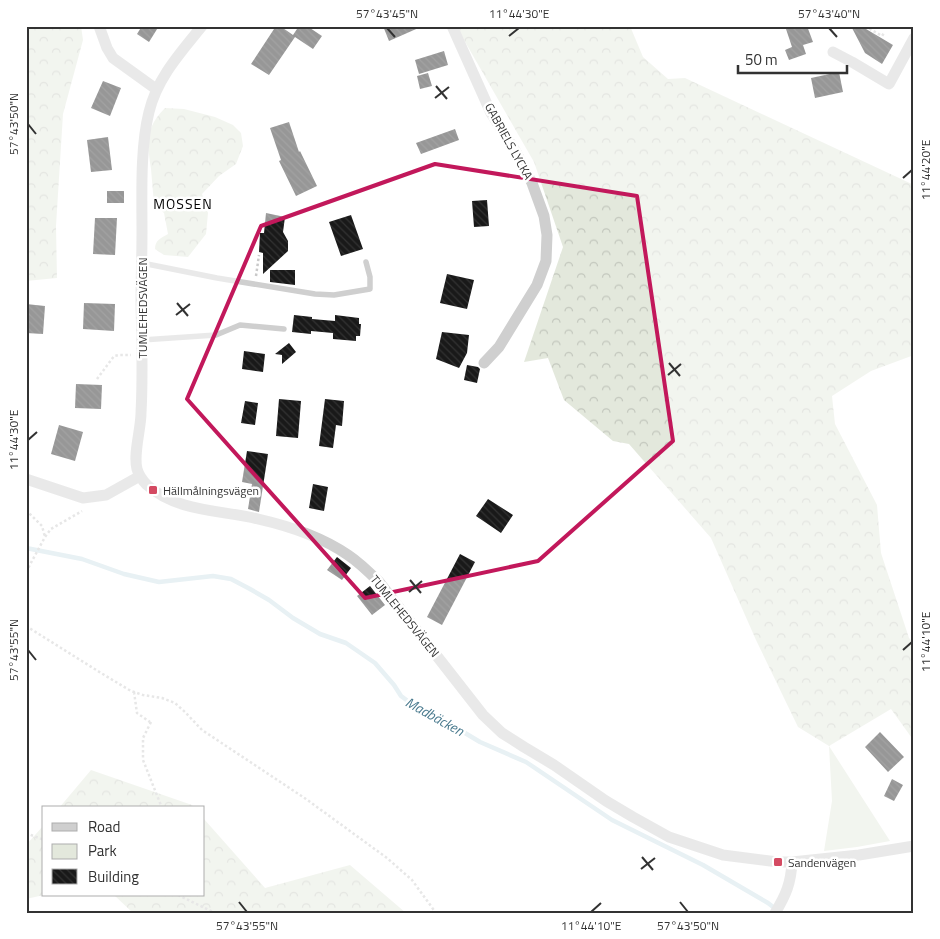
<svg xmlns="http://www.w3.org/2000/svg" width="940" height="939" viewBox="0 0 940 939" font-family="'Titillium Web',sans-serif">
  <style>
    .green { fill: #e3e8dc }
    .forest { fill: url(#forest-crowns) }
    .lines { fill: none; stroke-linecap: round; stroke-linejoin: round }
    .stream { stroke: #ccdfe6; stroke-width: 4.5 }
    .building { fill: url(#building-back-hatch) }
    .path { stroke: #c9c9c9; stroke-width: 2.5; stroke-dasharray: 2.5 2.5; stroke-linecap: butt }
    .service { stroke: #cfcfcf; stroke-width: 5.5 }
    .minor { stroke: #cfcfcf; stroke-width: 11 }
    .marked { fill: none; stroke: #c2185b; stroke-width: 4; stroke-linejoin: round }
    .ticks { fill: none; stroke: #323232; stroke-width: 2 }
    .poi-dot { fill: #d44a62; stroke: #fff; stroke-width: 2 }
    .labels { text-anchor: middle; dominant-baseline: central; stroke-width: 5; stroke-linejoin: round; paint-order: stroke }
    .street-label { font-size: 12px; fill: #323232; stroke: #fff }
    .poi-label { font-size: 12px; fill: #323232; stroke: #fff; text-anchor: start }
    .neighbourhood-label { font-size: 14px; letter-spacing: 1px; fill: #000; stroke: #fff }
    .water-label { font-size: 14px; font-style: italic; fill: #48798d; stroke: #fff }
    .neatline { fill: none; stroke: #323232; stroke-width: 2 }
    .ticks-label { font-size: 12px; text-anchor: middle; fill: #323232 }
  </style>
  <defs>
    <pattern id="forest-crowns" width="20" height="18" patternUnits="userSpaceOnUse" patternTransform="scale(1.25)"><rect width="20" height="18" fill="#e3e8dc"/><path d="M2 6a3 3 0 1 1 6 0M12 15a3 3 0 1 1 6 0" fill="none" stroke="#c3c7bd"/></pattern>
    <pattern id="building-back-hatch" width="6" height="6" patternUnits="userSpaceOnUse" patternTransform="scale(1.25)"><rect width="6" height="6" fill="#191919"/><path d="M-1 5l2 2M0 0l6 6M5-1l2 2" fill="none" stroke="#323232"/></pattern>
  </defs>
  <rect width="100%" height="100%" fill="#fff"/>
  <!-- green -->
  <path class="green" d="M829 746 890 841 857 847 824 851 832 801Z"/>
  <!-- forest -->
  <path class="forest" d="M26 26H81L83 40 63 114 56 226 57 278 26 281Z
    M456 26H630L643 57 668 79 685 78 914 185V355L871 371 832 396 835 424 877 505 881 553 909 638 914 643V741L891 709 829 746 798 727 756 640 711 538 629 444 613 441 564 400 548 358 524 362 563 247 534 162Z
    M165 108 184 109 215 117 233 125 241 133 243 146 236 164 219 176 202 194 208 213 206 234 188 257 164 255 155 249C155 240 161 238 168 234L164 213 154 204C153 192 152 181 151 169 147 143 145 128 165 108Z
    M91 770 192 805 194 808H59Z
    M204 819 265 888 350 865 406 913H133L114 895H204Z
    M44 825V895L26 899V845Z"/>
  <g class="lines">
    <!-- stream -->
    <path class="stream" d="M26 548 82 559 124 574 159 582 213 576 231 579 250 589 269 600 293 618 320 634 346 643 375 663 394 685 401 696 424 713 445 721 480 742 526 762 612 820 703 865 768 903 777 910"/>
  </g>
  <!-- building -->
  <path class="building" d="M142 26H159L149 42 137 34Z
    M276 26H280L293 35 299 26H307L322 36 313 49 295 37 269 75 251 64Z
    M383 26H423L389 41Z
    M785 26H807L813 42 803 45 806 54 789 60 785 50 792 47Z
    M851 26H861L893 45 882 64 865 53Z
    M444 51 448 65 419 74 415 60Z
    M839 72 843 92 815 98 811 78Z
    M428 73 432 86 420 89 417 76Z
    M103 81 121 88 110 116 91 108Z
    M289 122 299 152 300 151 317 186 296 196 279 161 281 160 270 128Z
    M455 129 459 140 421 154 416 143Z
    M108 137 112 170 91 172 87 140Z
    M107 191H124V203H107Z
    M487 200 489 226 474 227 472 201Z
    M266 213 285 217 283 232 288 241V251L263 274V253L259 252 260 233H264Z
    M351 215 363 249 341 256 329 222Z
    M95 218H117L115 255 93 254Z
    M270 270H295V285L270 282Z
    M447 274 474 280 467 309 440 303Z
    M84 303 115 304 114 331 83 329Z
    M26 304 45 306 43 334 26 333Z
    M294 315 312 317V319L335 321V315L359 318V324H361L360 336H356V341L333 339V333L311 331V334L292 332Z
    M442 332 469 335 467 353 459 368 436 359Z
    M289 343 296 352 282 364V355L275 354Z
    M244 351 265 354 263 372 242 369Z
    M467 365 478 367 480 369 477 383 464 380Z
    M76 384 102 385 101 409 75 408Z
    M279 399 301 401 298 438 276 436Z
    M325 399 344 401 342 426 336 425 333 448 319 446Z
    M245 401 258 403 255 425 241 423Z
    M59 425 83 432 75 461 51 454Z
    M247 451 268 454 259 512 248 509 252 484 242 482Z
    M313 484 328 487 324 511 309 508Z
    M488 499 513 515 501 533 476 516Z
    M460 554 475 562 442 625 427 617Z
    M337 557 351 568 342 580 327 570Z
    M370 586 385 605 372 615 357 596Z
    M880 732 904 757 888 772 865 747Z
    M892 779 903 785 894 801 884 796Z"/>
  <g class="lines">
    <!-- path -->
    <path class="path" d="M865 26 882 36 884 33
      M256 276 259 255
      M97 379 114 356 119 355H131
      M26 510 42 526 45 537
      M26 572 45 537 51 529 82 511
      M26 626 101 673 131 691 143 695 162 698 175 703 185 712 202 730 306 799 387 858 412 880 436 913
      M134 692 137 713 150 722
      M151 722 143 738V760L162 808
      M26 833 44 840
      M178 895 215 913"/>
    <!-- service -->
    <path class="service" d="M142 263 217 278 315 294 334 295 370 289V277L366 262
      M142 340 216 335 240 325 284 329"/>
    <!-- minor -->
    <path class="minor" d="M99 26 107 48 113 58 156 89
      M202 26C181 52 157 78 149 112 140 148 142 195 142 232 142 256 141 280 141 304 142 340 143 377 141 413 141 429 133 454 137 469 139 476 143 481 147 485 177 512 221 510 258 519 289 526 322 537 348 555 360 563 370 573 379 582L483 715 502 733 524 747 554 765 606 801 633 817 669 837 723 855 778 862H792L859 855 914 846
      M452 26 491 113 516 152 532 183 544 216 547 235 546 261 537 285 499 347 484 363
      M833 52 852 62 889 84 914 38
      M26 479 83 498 106 495 140 476
      M775 913C786 895 791 883 792 862"/>
  </g>
  <!-- marked area -->
  <path d="M0 0H940V939H0ZM435 164 637 196 673 441 538 561 365 598 187 399 261 226Z" fill="#fff" fill-opacity=".55" fill-rule="evenodd"/>
  <path class="marked" d="M435 164 637 196 673 441 538 561 365 598 187 399 261 226Z"/>
  <!-- ticks -->
  <path class="ticks" d="M387 28 395 37M829 28 837 37M509 36 519 28M436 86 447 99M435 98 449 87M28 124 36 134M903 178 912 170M177 303 188 316M176 315 190 304M669 363 680 376M668 375 681 364M28 440 37 432M410 580 421 593M409 592 422 581M28 650 36 660M903 650 912 642M642 857 653 870M641 869 655 858M239 902 247 912M680 902 688 912M591 912 601 903"/>
  <!-- markers -->
  <g class="poi-dot">
    <rect x="148" y="485" width="10" height="10" rx="2.5"/>
    <rect x="773" y="857" width="10" height="10" rx="2.5"/>
  </g>
  <g class="labels">
    <!-- street labels -->
    <g class="street-label">
      <text transform="translate(509 141) rotate(61)">GABRIELS LYCKA</text>
      <text transform="translate(142 308) rotate(-90)">TUMLEHEDSVÄGEN</text>
      <text transform="translate(405 616) rotate(51)">TUMLEHEDSVÄGEN</text>
    </g>
    <!-- poi labels -->
    <g class="poi-label">
      <text x="163" y="490">Hällmålningsvägen</text>
      <text x="788" y="862">Sandenvägen</text>
    </g>
    <!-- neighbourhood labels -->
    <g class="neighbourhood-label">
      <text x="183" y="203">MOSSEN</text>
    </g>
    <!-- water labels -->
    <g class="water-label">
      <text transform="translate(435 716) rotate(29)">Madbäcken</text>
    </g>
  </g>
  <!-- border -->
  <rect width="940" height="939" fill="none" stroke="#ffffff" stroke-width="55"/>
  <!-- legend -->
  <rect x="42" y="806" width="162" height="90" fill="#ffffff" stroke="#adadad"/>
  <rect x="52" y="823" width="25" height="8" fill="#cfcfcf" stroke="#adadad"/>
  <text x="88" y="832" font-size="15" fill="#323232">Road</text>
  <rect x="52" y="844" width="25" height="15" fill="#e3e8dc" stroke="#adadad"/>
  <text x="88" y="856" font-size="15" fill="#323232">Park</text>
  <rect x="52" y="869" width="25" height="15" fill="url(#building-back-hatch)" stroke="#adadad"/>
  <text x="88" y="882" font-size="15" fill="#323232">Building</text>
  <!-- scale -->
  <path d="M738 65v8h109v-8" fill="none" stroke="#323232" stroke-width="2.5"/>
  <text x="745" y="65" font-size="15" fill="#323232" stroke="#ffffff" stroke-width="4" paint-order="stroke">50 m</text>
  <rect x="28" y="28" width="884" height="884" class="neatline"/>
  <g class="ticks-label">
    <text x="387" y="18">57°43'45"N</text>
    <text x="519" y="18">11°44'30"E</text>
    <text x="829" y="18">57°43'40"N</text>
    <text transform="translate(14 124) rotate(-90)" y="4">57°43'50"N</text>
    <text transform="translate(926 170) rotate(-90)" y="4">11°44'20"E</text>
    <text transform="translate(14 440) rotate(-90)" y="4">11°44'30"E</text>
    <text transform="translate(926 642) rotate(-90)" y="4">11°44'10"E</text>
    <text transform="translate(14 650) rotate(-90)" y="4">57°43'55"N</text>
    <text x="247" y="930">57°43'55"N</text>
    <text x="591" y="930">11°44'10"E</text>
    <text x="688" y="930">57°43'50"N</text>
  </g>
</svg>
